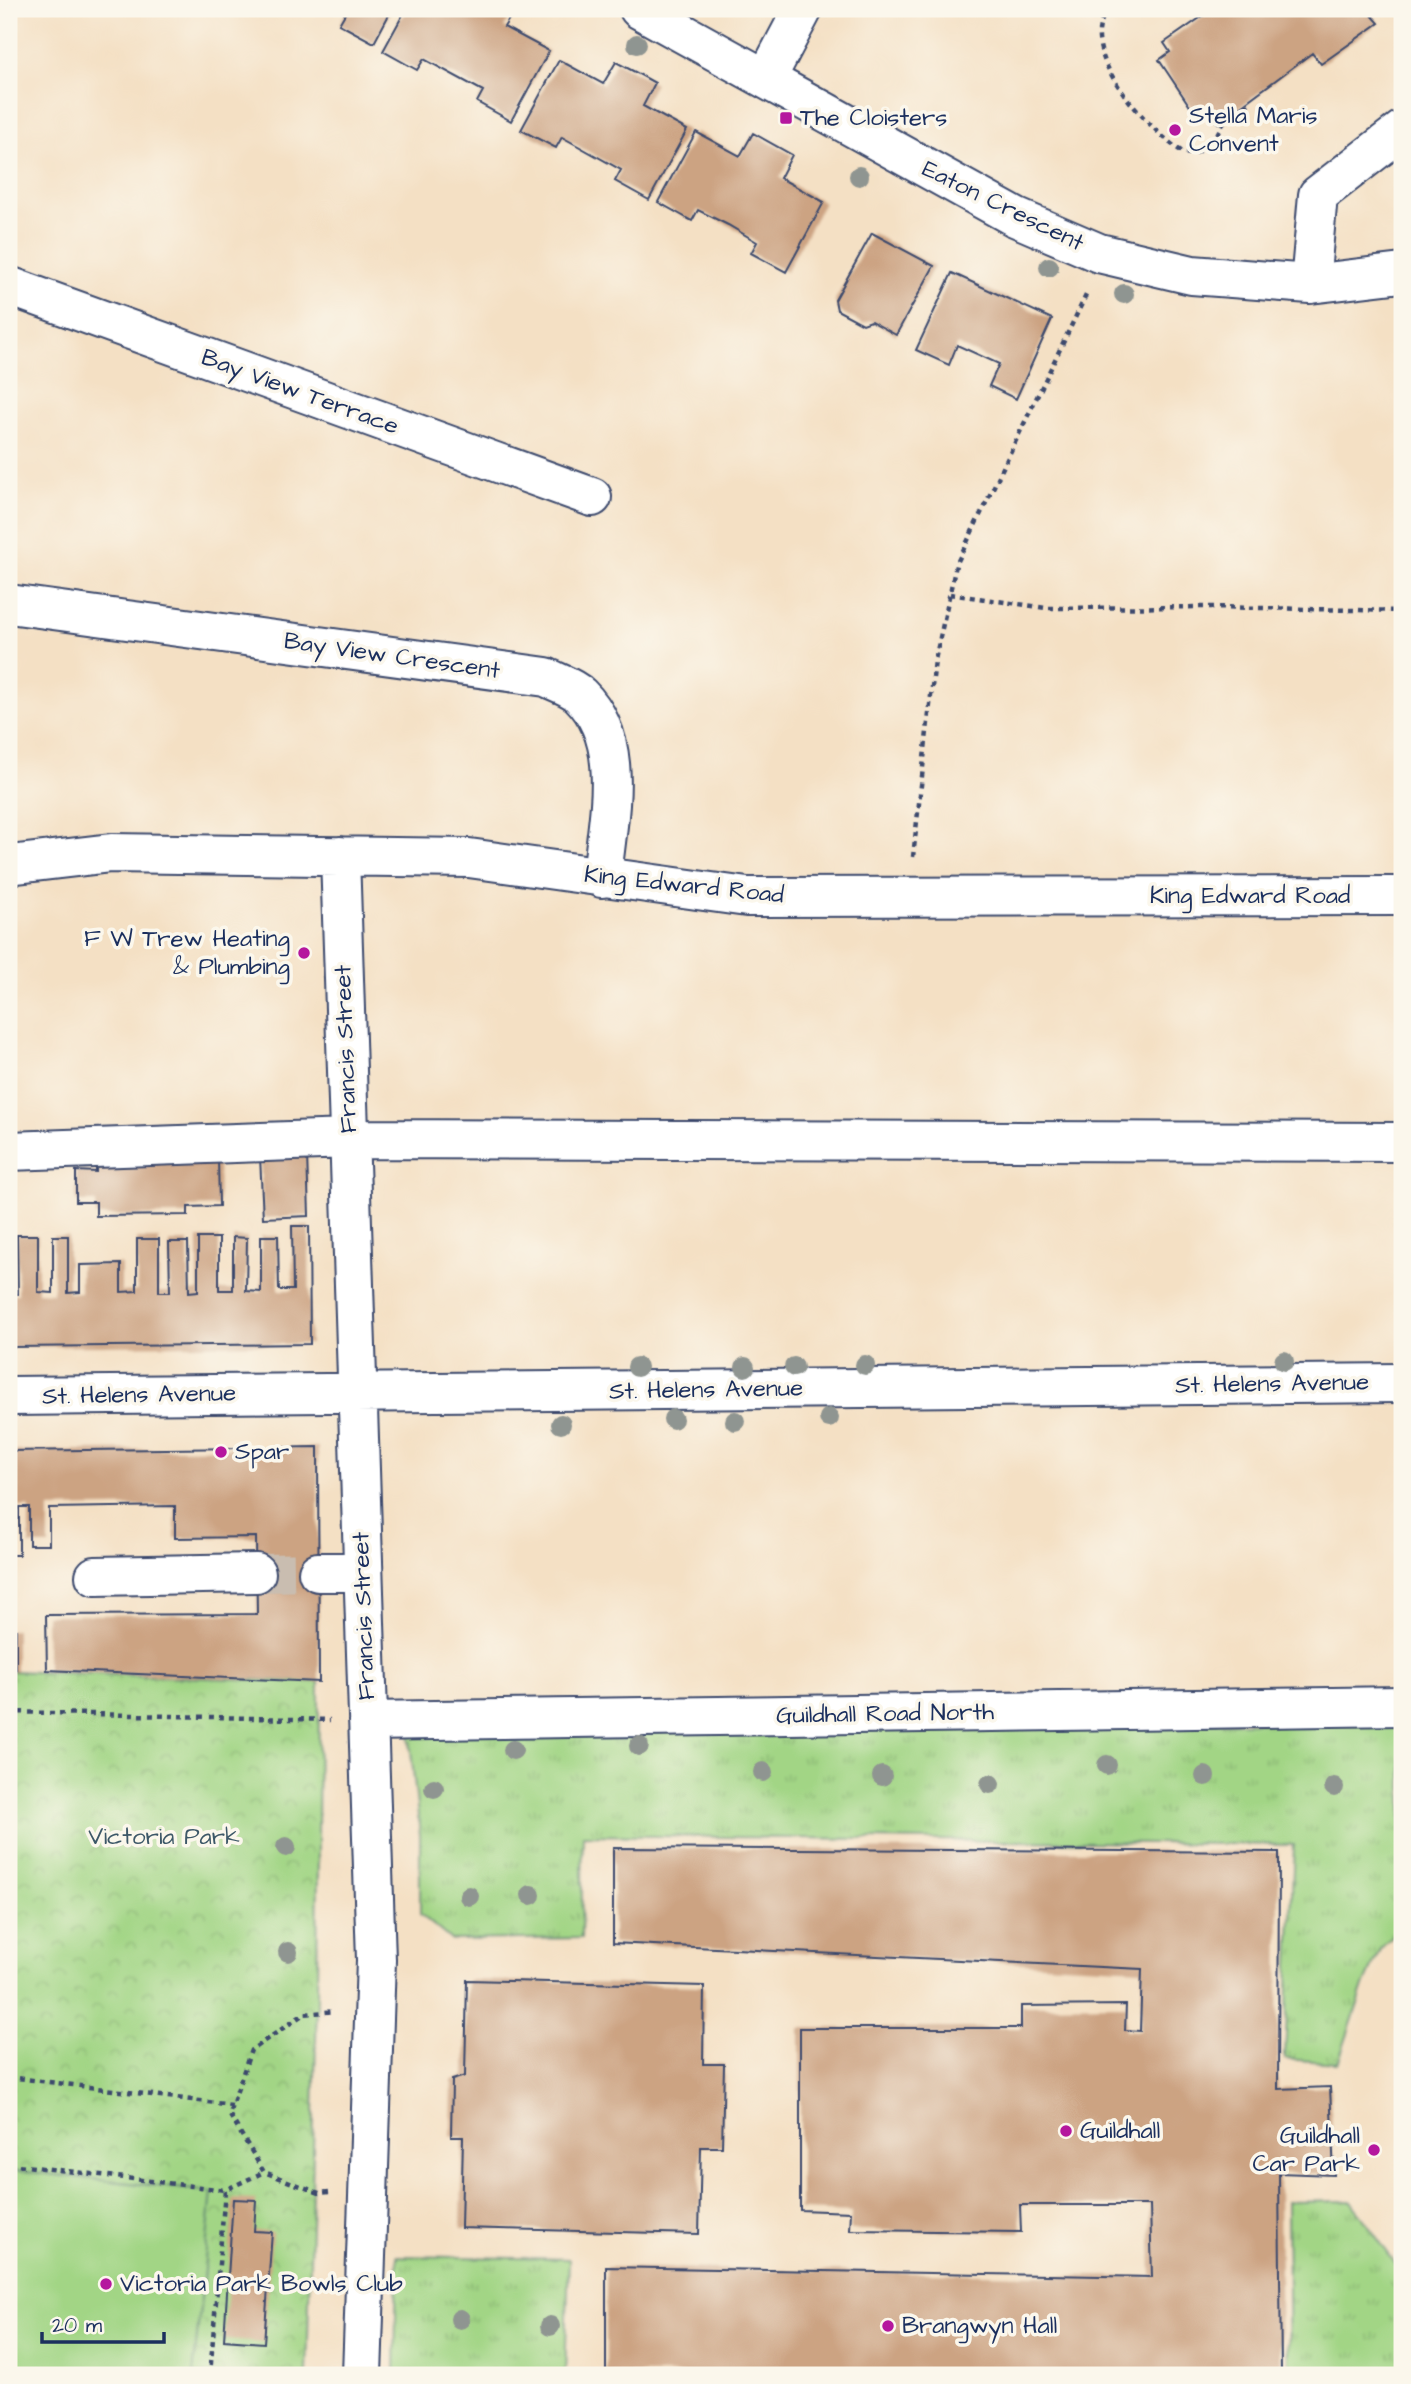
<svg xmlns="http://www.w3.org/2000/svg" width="1411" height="2384" viewBox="0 0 1411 2384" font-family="'Architects Daughter',sans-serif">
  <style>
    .grass { fill: url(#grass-tufts); stroke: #5e8272; stroke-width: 2 }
    .park { fill: url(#park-crowns); stroke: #5e8272; stroke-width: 2 }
    .garden { fill: #a2d585; stroke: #5e8272; stroke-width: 2 }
    .building { fill: #cca382 }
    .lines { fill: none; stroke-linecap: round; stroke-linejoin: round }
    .minor-tunnel { stroke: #c9bdb0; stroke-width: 38; stroke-dasharray: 38 19; stroke-linecap: butt }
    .minor-casing { stroke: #3c4a6d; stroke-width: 42 }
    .path { stroke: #3c4a6d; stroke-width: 4.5; stroke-dasharray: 5 5; stroke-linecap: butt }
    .minor { stroke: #fff; stroke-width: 38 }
    .tree { fill: #8f9591 }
    .poi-dot { fill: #b5179e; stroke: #fbf7ec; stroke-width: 2.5 }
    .labels { text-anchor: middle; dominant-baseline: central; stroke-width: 7; stroke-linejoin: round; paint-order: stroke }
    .poi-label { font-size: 24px; fill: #1b2f5e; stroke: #fbf7ec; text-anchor: start }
    .street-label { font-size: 24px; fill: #1b2f5e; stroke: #fbf7ec }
    .park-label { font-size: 24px; fill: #3d5868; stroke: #fbf7ec }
  </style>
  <defs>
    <pattern id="grass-tufts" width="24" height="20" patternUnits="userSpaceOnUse" patternTransform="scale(1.75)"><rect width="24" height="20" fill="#a2d585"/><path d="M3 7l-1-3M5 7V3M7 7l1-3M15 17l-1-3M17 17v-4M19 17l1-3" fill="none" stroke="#8bb775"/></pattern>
    <pattern id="park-crowns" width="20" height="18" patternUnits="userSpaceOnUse" patternTransform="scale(1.75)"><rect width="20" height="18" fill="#a2d585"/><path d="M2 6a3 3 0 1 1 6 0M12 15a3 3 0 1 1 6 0" fill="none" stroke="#8bb775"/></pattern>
  </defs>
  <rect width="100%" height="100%" fill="#fbf7ec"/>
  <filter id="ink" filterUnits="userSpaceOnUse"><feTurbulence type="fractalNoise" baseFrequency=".0143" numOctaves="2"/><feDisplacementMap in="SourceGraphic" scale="14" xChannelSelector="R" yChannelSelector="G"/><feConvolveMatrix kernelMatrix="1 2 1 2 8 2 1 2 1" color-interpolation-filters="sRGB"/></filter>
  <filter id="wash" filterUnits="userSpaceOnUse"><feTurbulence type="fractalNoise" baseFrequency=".00686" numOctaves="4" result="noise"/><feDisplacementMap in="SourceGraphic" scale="28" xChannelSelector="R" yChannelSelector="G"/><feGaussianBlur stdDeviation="1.57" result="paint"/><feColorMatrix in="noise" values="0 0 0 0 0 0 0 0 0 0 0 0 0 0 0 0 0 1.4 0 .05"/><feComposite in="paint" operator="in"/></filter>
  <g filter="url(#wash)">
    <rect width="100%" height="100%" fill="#f4e0c4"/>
    <!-- grass -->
    <path class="grass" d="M1402 1721V1927L1380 1949 1365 1983 1338 2063 1285 2059 1294 1845 583 1835 581 1938 451 1940 420 1914V1835L409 1732Z
      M1351 2201 1402 2273V2375H1289L1287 2202Z
      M397 2256 569 2259 565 2375H395Z"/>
    <!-- park -->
    <path class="park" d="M9 1671 319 1682 317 2003 307 2375H9Z"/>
    <!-- garden -->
    <path class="garden" d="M9 2170 212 2192 193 2375H9Z"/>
    <g id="blocks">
      <!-- building -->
      <path class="building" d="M340 9H392L374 43 339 24 346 12Z
        M406 9H515L504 27 549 51 511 121 477 102 483 91 424 59 417 70 383 51Z
        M1213 9H1375L1370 13 1379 23 1321 64 1312 53 1218 123 1209 114 1199 120 1159 60 1170 52 1164 43Z
        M559 60 603 84 616 62 635 72 655 83 643 106 687 130 649 200 615 181 621 170 562 137 556 148 521 130Z
        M696 132 740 156 753 133 792 155 780 178 824 202 786 272 751 253 757 242 728 225 698 210 692 221 658 202Z
        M872 233 934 266 896 335 871 321 863 324 837 310 835 300Z
        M952 273 1052 319 1016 399 989 386 999 364 957 345 949 365 916 350Z
        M307 1155 309 1216 263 1218 260 1157Z
        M218 1157 219 1206 188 1207V1215L96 1216V1202H76V1171L96 1172V1159Z
        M292 1226H309L310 1344 9 1347V1294H18L17 1235H38V1292L53 1293V1236H68V1293L80 1292V1265L121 1264V1292L137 1291V1239H159V1292H170L169 1242H188L189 1292 198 1291V1238H219V1290H233V1237L247 1238 246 1291 261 1292V1236H278L279 1290H293Z
        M318 1447 319 1682 47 1670 46 1615 257 1614 256 1537 175 1538V1506L49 1508V1545H29V1507H19V1555H9V1451Z
        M9 1630H16V1671H9Z
        M613 1848 1279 1852 1278 2089 1330 2087 1334 2175 1279 2173 1281 2375 606 2374V2267L1152 2277 1150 2205H1020L1021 2232 850 2230 851 2212 800 2210V2028H1021V2006L1126 2005 1125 2030 1140 2031 1142 1969 613 1943Z
        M467 1980 704 1986 703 2064H724L722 2147H701L699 2234 461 2228 463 2137H451L452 2080 465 2076Z
        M233 2199 256 2200 254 2231 272 2232 264 2343 224 2340Z"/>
    </g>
  </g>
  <g filter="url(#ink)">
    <use href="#blocks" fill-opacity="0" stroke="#3c4a6d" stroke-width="2"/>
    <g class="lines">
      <!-- minor-tunnel -->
      <path class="minor-tunnel" d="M256 1573 318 1572"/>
      <defs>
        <path id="minor" d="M639 9 1015 217 1099 253 1192 275 1310 284 1402 273
          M766 79 803 9
          M1310 284 1318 195 1402 130
          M9 286 592 497
          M9 604 546 677C556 682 572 687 580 695 628 742 607 818 602 878
          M340 856 376 1960 362 2375
          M9 865 111 853 469 858 747 897 1402 896
          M9 1151 349 1139 1402 1142
          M9 1396 1402 1383
          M318 1572H363
          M95 1576 256 1573
          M368 1721 1402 1706"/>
      </defs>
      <!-- minor casing -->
      <use href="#minor" class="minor-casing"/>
      <!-- path -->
      <path class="path" d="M1109 9C1071 49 1150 131 1184 153L1193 154 1211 146 1223 123 1251 102
        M950 594 1046 608 1213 607 1402 611
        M913 857 935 660 956 565 1088 291
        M9 1712 330 1720
        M9 2077 232 2105
        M9 2164 225 2190
        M329 2192 319 2193 264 2172 229 2114 251 2050 304 2014 335 2011
        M210 2375 225 2190 264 2172"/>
      <!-- minor -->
      <use href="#minor" class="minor"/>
    </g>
    <!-- trees -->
    <g class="tree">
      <circle cx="637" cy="44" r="10"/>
      <circle cx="859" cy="176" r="10"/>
      <circle cx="1049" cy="267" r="10"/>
      <circle cx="1124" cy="294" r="10"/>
      <circle cx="1284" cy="1361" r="10"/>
      <circle cx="865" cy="1365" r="10"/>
      <circle cx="637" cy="1367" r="10"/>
      <circle cx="745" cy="1367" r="10"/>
      <circle cx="794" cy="1367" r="10"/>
      <circle cx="829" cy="1418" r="10"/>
      <circle cx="673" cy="1419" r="10"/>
      <circle cx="735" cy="1421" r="10"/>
      <circle cx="561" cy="1424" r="10"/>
      <circle cx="639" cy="1746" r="10"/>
      <circle cx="513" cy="1750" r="10"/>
      <circle cx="1107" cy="1765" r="10"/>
      <circle cx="763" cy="1772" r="10"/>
      <circle cx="882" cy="1776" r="10"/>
      <circle cx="1205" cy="1776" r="10"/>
      <circle cx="990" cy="1784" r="10"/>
      <circle cx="1334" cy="1787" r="10"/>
      <circle cx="434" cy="1788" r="10"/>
      <circle cx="286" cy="1847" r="10"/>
      <circle cx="531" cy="1895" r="10"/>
      <circle cx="469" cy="1896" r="10"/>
      <circle cx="288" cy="1952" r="10"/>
      <circle cx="460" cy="2319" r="10"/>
      <circle cx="550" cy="2326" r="10"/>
    </g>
  </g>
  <!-- markers -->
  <g class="poi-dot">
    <rect x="779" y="111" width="14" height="14" rx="3.5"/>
    <circle cx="1175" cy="130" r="7"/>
    <circle cx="304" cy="953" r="7"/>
    <circle cx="221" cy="1452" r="7"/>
    <circle cx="1066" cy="2131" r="7"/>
    <circle cx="1374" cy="2150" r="7"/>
    <circle cx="106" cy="2284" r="7"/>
    <circle cx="888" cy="2326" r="7"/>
  </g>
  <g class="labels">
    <!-- poi labels -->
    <g class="poi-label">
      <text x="1189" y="116">Stella Maris<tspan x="1189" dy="28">Convent</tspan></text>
      <text x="800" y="118">The Cloisters</text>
      <text x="290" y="939" text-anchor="end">F W Trew Heating<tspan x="290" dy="28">&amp; Plumbing</tspan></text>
      <text x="235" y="1452">Spar</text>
      <text x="1080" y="2131">Guildhall</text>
      <text x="1360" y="2136" text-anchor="end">Guildhall<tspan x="1360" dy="28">Car Park</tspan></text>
      <text x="120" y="2284">Victoria Park Bowls Club</text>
      <text x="902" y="2326">Brangwyn Hall</text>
    </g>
    <!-- street labels -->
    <g class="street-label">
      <text transform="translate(1003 206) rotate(26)">Eaton Crescent</text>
      <text transform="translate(300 392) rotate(20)">Bay View Terrace</text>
      <text transform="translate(392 656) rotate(8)">Bay View Crescent</text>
      <text transform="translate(684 885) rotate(6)">King Edward Road</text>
      <text x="1250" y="896">King Edward Road</text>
      <text transform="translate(346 1049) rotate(-92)">Francis Street</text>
      <text transform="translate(1272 1384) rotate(-1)">St. Helens Avenue</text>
      <text transform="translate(706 1390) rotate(-1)">St. Helens Avenue</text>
      <text transform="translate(139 1395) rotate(-1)">St. Helens Avenue</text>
      <text transform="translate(364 1616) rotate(-92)">Francis Street</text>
      <text transform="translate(885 1714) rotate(-1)">Guildhall Road North</text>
    </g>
    <!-- park labels -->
    <g class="park-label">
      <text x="164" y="1837">Victoria Park</text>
    </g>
  </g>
  <!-- margin -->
  <rect width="1411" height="2384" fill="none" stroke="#fbf7ec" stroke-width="35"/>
  <!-- scale -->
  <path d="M42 2332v10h122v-10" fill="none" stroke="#1b2f5e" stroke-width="3.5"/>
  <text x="52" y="2332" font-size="21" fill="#1b2f5e" stroke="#fbf7ec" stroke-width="5" paint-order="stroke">20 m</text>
</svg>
